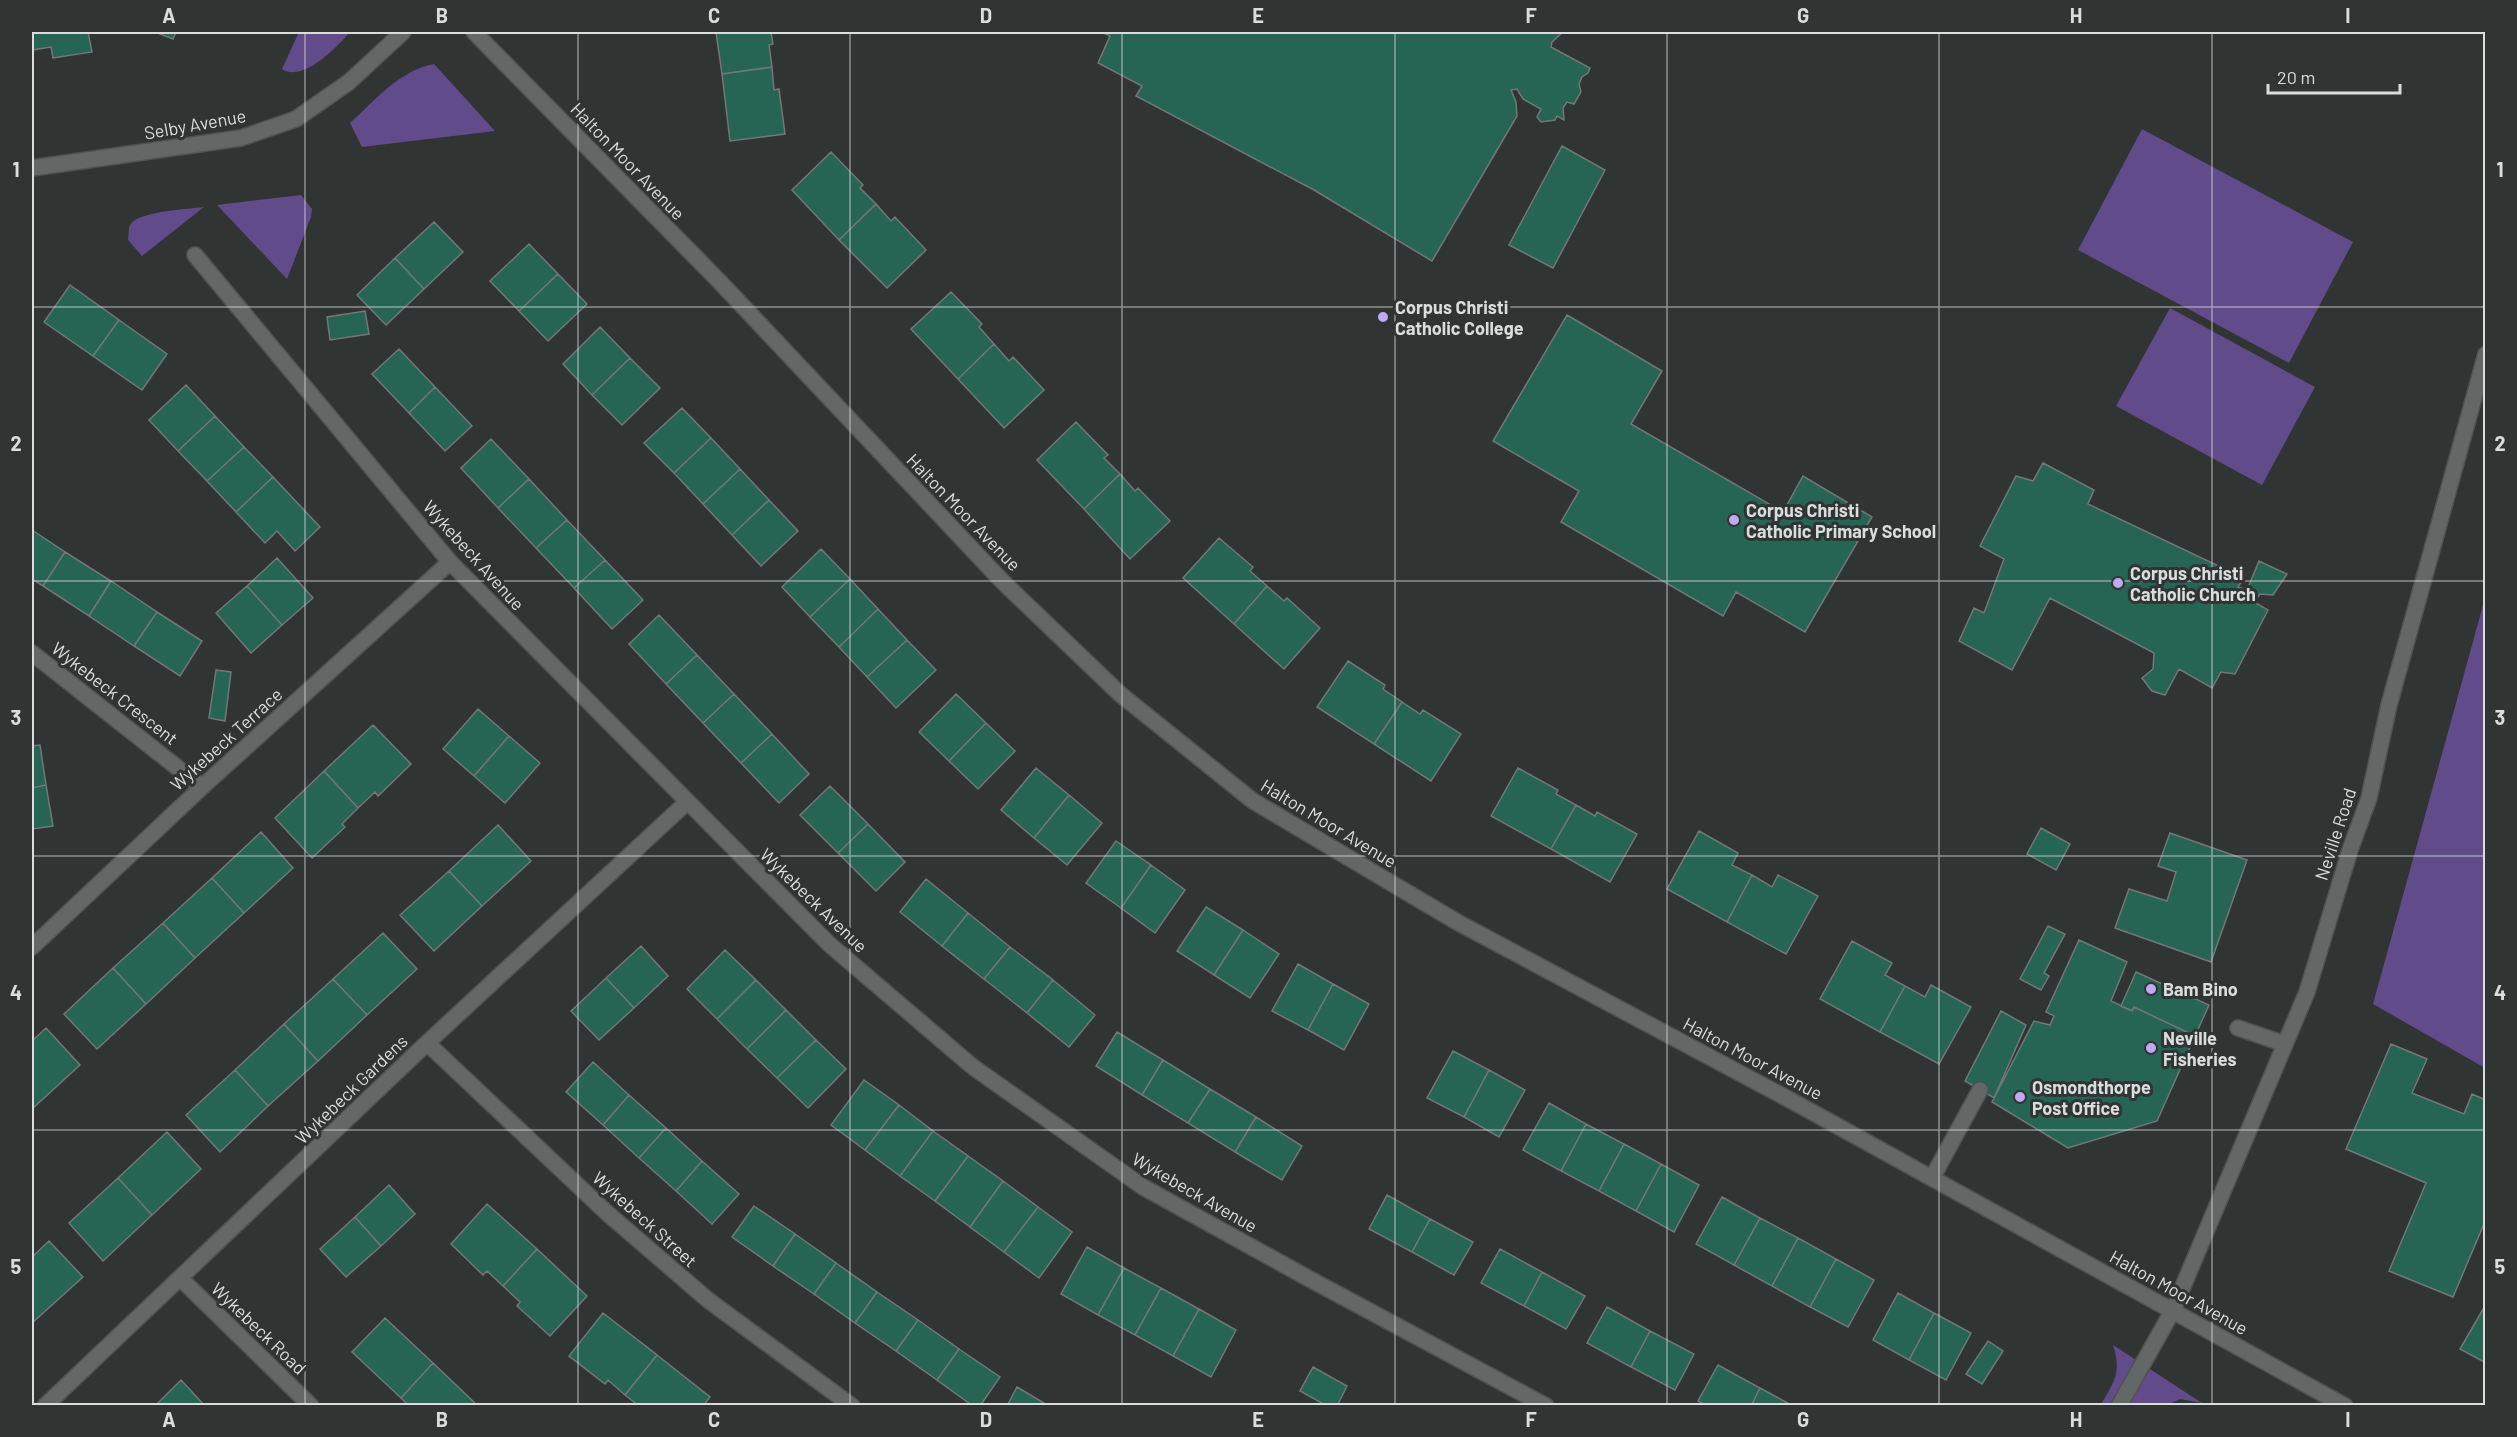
<svg xmlns="http://www.w3.org/2000/svg" width="2517" height="1437" viewBox="0 0 2517 1437" font-family="Barlow,sans-serif">
  <style>
    .green { fill: #614b8a }
    .building { fill: #266454; stroke: #737876; stroke-width: 1.5 }
    .lines { fill: none; stroke-linecap: round; stroke-linejoin: round }
    .service-casing { stroke: #4f5251; stroke-width: 18 }
    .pedestrian-casing { stroke: #4f5251; stroke-width: 18 }
    .minor-casing { stroke: #4f5251; stroke-width: 18 }
    .tertiary-casing { stroke: #4f5251; stroke-width: 18 }
    .service { stroke: #636866; stroke-width: 15 }
    .pedestrian { stroke: #636866; stroke-width: 15 }
    .minor { stroke: #636866; stroke-width: 15 }
    .tertiary { stroke: #636866; stroke-width: 15 }
    .grid { fill: none; stroke: #dbdddd; stroke-width: 1.5; stroke-opacity: 0.55 }
    .poi-dot { fill: #c0a8f4; stroke: #303433; stroke-width: 2 }
    .labels { text-anchor: middle; dominant-baseline: central; stroke-width: 6; stroke-linejoin: round; paint-order: stroke }
    .street-label { font-size: 18px; fill: #dbdddd; stroke: #303433 }
    .poi-label { font-size: 18px; font-weight: bold; fill: #dbdddd; stroke: #303433; text-anchor: start }
    .neatline { fill: none; stroke: #dbdddd; stroke-width: 2 }
    .grid-label { font-size: 20px; text-anchor: middle; font-weight: bold; fill: #dbdddd }
  </style>
  <rect width="100%" height="100%" fill="#303433"/>
  <!-- green -->
  <path class="green" d="M299 32H350C337 47 303 83 282 69Z
    M434 64 495 131 362 147 350 123C376 100 398 71 434 64Z
    M2142 129 2353 242 2289 363 2078 250Z
    M301 195 312 209 311 217 287 279 217 205Z
    M204 207 142 256 128 240C129 235 128 229 130 225 138 211 189 209 204 207Z
    M2170 308 2315 387 2262 485 2116 406Z
    M2485 598V1068L2373 1004Z
    M2113 1345 2202 1403 2180 1399 2167 1405 2100 1406C2114 1382 2122 1373 2113 1345Z"/>
  <!-- building -->
  <path class="building" d="M32 32H88L92 52 53 58 51 47 32 50Z
    M155 32H176L173 39Z
    M716 32H771L773 44 769 45 772 67 722 74Z
    M1102 32H1563L1552 42 1551 47 1590 68 1588 73 1582 77 1579 84 1581 92 1574 104 1567 102 1563 108 1564 120 1557 116 1555 120 1541 122 1537 117 1541 109 1523 99 1517 89 1511 90 1516 102 1517 116 1432 261 1314 190 1136 96 1142 86 1098 63 1110 36Z
    M772 67 774 90 779 89 785 134 730 141 722 74Z
    M1562 146 1605 170 1553 268 1509 245Z
    M831 152 863 185 860 188 876 204 839 240 792 190Z
    M876 204 891 221 895 217 926 250 887 288 839 240Z
    M434 222 463 252 424 289 395 258Z
    M529 244 558 274 519 311 490 281Z
    M395 258 424 289 386 325 357 295Z
    M558 274 587 304 548 341 519 311Z
    M70 285 119 320 93 356 44 322Z
    M951 292 982 324 979 327 994 344 958 379 911 329Z
    M365 311 369 334 330 340 327 317Z
    M1567 315 1662 371 1631 424 1783 512 1803 476 1872 517 1805 632 1736 592 1723 616 1561 522 1579 491 1493 441Z
    M119 320 167 354 142 390 93 356Z
    M600 327 630 358 592 395 563 364Z
    M994 344 1009 361 1013 357 1044 390 1004 428 958 379Z
    M399 349 435 387 409 413 372 374Z
    M630 358 660 388 622 425 592 395Z
    M186 385 215 416 178 451 149 420Z
    M435 387 472 426 445 451 409 413Z
    M682 408 711 438 674 473 644 443Z
    M215 416 244 447 207 481 178 451Z
    M1076 422 1108 455 1104 458 1120 474 1084 509 1037 460Z
    M711 438 740 469 703 504 674 473Z
    M491 439 529 479 498 508 461 468Z
    M244 447 273 477 236 512 207 481Z
    M2043 463 2094 490 2088 504 2244 578 2238 587 2247 590 2259 561 2287 574 2273 595 2260 594 2254 602 2268 610 2235 674 2221 672 2212 688 2179 669 2165 695 2152 691 2142 678 2153 669 2154 653 2050 598 2012 670 1959 641 1974 608 1984 613 2004 559 1980 546 2016 476 2033 481Z
    M740 469 769 500 732 535 703 504Z
    M1120 474 1135 491 1138 488 1170 521 1130 559 1084 509Z
    M273 477 320 527 295 551 277 531 265 543 236 512Z
    M529 479 567 520 536 548 498 508Z
    M769 500 798 531 761 566 732 535Z
    M567 520 605 560 574 588 536 548Z
    M32 530 65 552 43 586 32 579Z
    M1219 538 1253 567 1250 571 1267 586 1234 624 1183 578Z
    M821 549 850 579 810 617 782 587Z
    M65 552 111 581 89 616 43 586Z
    M277 558 313 598 282 625 247 586Z
    M605 560 643 600 612 629 574 588Z
    M850 579 878 609 839 647 810 617Z
    M111 581 157 612 134 646 89 616Z
    M247 586 282 625 251 653 216 613Z
    M1267 586 1284 601 1287 598 1320 628 1284 669 1234 624Z
    M878 609 907 640 867 677 839 647Z
    M157 612 202 641 180 676 134 646Z
    M659 615 697 655 666 684 629 644Z
    M907 640 936 670 896 708 867 677Z
    M697 655 734 694 703 723 666 684Z
    M1348 661 1385 685 1383 689 1402 702 1374 744 1317 707Z
    M216 670 231 672 225 721 209 718Z
    M734 694 772 734 741 763 703 723Z
    M956 694 986 723 949 761 919 732Z
    M1402 702 1420 714 1423 710 1461 734 1431 781 1374 744Z
    M478 709 509 736 474 776 443 749Z
    M986 723 1015 751 978 789 949 761Z
    M373 725 411 764 378 796 375 792 358 808 324 771Z
    M772 734 809 774 779 803 741 763Z
    M509 736 540 763 505 803 474 776Z
    M40 745 46 785 32 788V746Z
    M1036 768 1069 795 1034 838 1001 810Z
    M1518 768 1558 790 1556 794 1576 805 1551 849 1491 816Z
    M324 771 358 808 342 824 345 827 312 858 275 818Z
    M46 785 53 826 32 829V788Z
    M830 786 868 824 838 853 800 815Z
    M1069 795 1102 823 1067 865 1034 838Z
    M1576 805 1595 816 1597 812 1637 834 1610 882 1551 849Z
    M868 824 905 862 876 891 838 853Z
    M498 825 531 861 482 906 449 871Z
    M2041 828 2070 844 2056 870 2027 854Z
    M1699 831 1738 853 1732 865 1752 875 1727 922 1667 889Z
    M261 832 293 868 244 913 212 878Z
    M2170 833 2247 860 2211 962 2115 928 2129 889 2167 901 2176 872 2158 866Z
    M1116 841 1151 865 1121 908 1086 883Z
    M1151 865 1185 890 1155 933 1121 908Z
    M449 871 482 906 434 951 400 915Z
    M1752 875 1772 887 1778 875 1818 896 1786 954 1727 922Z
    M212 878 244 913 195 958 163 923Z
    M926 879 968 913 942 946 900 912Z
    M1206 907 1243 930 1214 975 1177 951Z
    M968 913 1010 947 984 979 942 946Z
    M163 923 195 958 146 1004 113 968Z
    M2048 926 2065 934 2044 973 2049 976 2041 990 2020 979Z
    M1243 930 1279 954 1250 998 1214 975Z
    M383 933 417 969 367 1015 333 979Z
    M2079 940 2127 962 2111 1001 2132 1011 2134 1007 2195 1036 2157 1121 2068 1148 1992 1102 2034 1021 2050 1025 2054 1016 2046 1012Z
    M1852 941 1892 963 1885 975 1905 986 1880 1032 1820 999Z
    M641 946 668 976 634 1008 606 978Z
    M1010 947 1053 980 1027 1013 984 979Z
    M725 950 756 980 717 1019 687 989Z
    M1298 964 1333 984 1308 1030 1272 1011Z
    M113 968 146 1004 97 1049 64 1014Z
    M2136 972 2209 1005 2195 1036 2134 1007 2132 1011 2121 1006Z
    M606 978 634 1008 599 1040 571 1011Z
    M333 979 367 1015 318 1061 284 1024Z
    M756 980 786 1010 747 1049 717 1019Z
    M1053 980 1095 1015 1069 1047 1027 1013Z
    M1333 984 1369 1004 1344 1050 1308 1030Z
    M1931 985 1971 1007 1939 1064 1880 1032 1905 986 1925 997Z
    M786 1010 816 1040 777 1078 747 1049Z
    M2001 1011 2026 1025 1994 1098 1965 1081Z
    M284 1024 318 1061 268 1106 235 1070Z
    M46 1028 80 1065 32 1109V1041Z
    M1117 1032 1163 1060 1142 1095 1096 1066Z
    M816 1040 846 1069 808 1108 777 1078Z
    M2391 1044 2427 1059 2412 1093 2464 1114 2472 1094 2486 1100V1219L2453 1297 2389 1271 2426 1183 2346 1149Z
    M1453 1051 1489 1070 1464 1117 1427 1098Z
    M1163 1060 1210 1089 1188 1123 1142 1095Z
    M593 1062 629 1095 603 1125 566 1092Z
    M235 1070 268 1106 220 1152 186 1115Z
    M1489 1070 1525 1090 1499 1137 1464 1117Z
    M864 1080 899 1105 865 1150 831 1125Z
    M1210 1089 1256 1117 1235 1152 1188 1123Z
    M629 1095 666 1128 639 1158 603 1125Z
    M1549 1103 1586 1124 1561 1171 1523 1150Z
    M899 1105 933 1131 900 1176 865 1150Z
    M1256 1117 1302 1146 1282 1180 1235 1152Z
    M1586 1124 1624 1144 1599 1191 1561 1171Z
    M666 1128 702 1161 676 1191 639 1158Z
    M933 1131 968 1156 935 1201 900 1176Z
    M167 1132 201 1169 152 1215 118 1178Z
    M1624 1144 1661 1164 1636 1211 1599 1191Z
    M968 1156 1003 1181 970 1227 935 1201Z
    M702 1161 739 1194 712 1224 676 1191Z
    M1661 1164 1699 1185 1674 1232 1636 1211Z
    M118 1178 152 1215 103 1261 69 1223Z
    M1003 1181 1038 1207 1004 1252 970 1227Z
    M389 1185 415 1214 381 1246 355 1217Z
    M1387 1195 1430 1219 1412 1252 1369 1229Z
    M1722 1197 1760 1218 1734 1265 1696 1244Z
    M487 1204 537 1249 503 1286 487 1271 483 1275 451 1244Z
    M754 1206 795 1234 773 1266 732 1237Z
    M1038 1207 1072 1232 1039 1278 1004 1252Z
    M355 1217 381 1246 346 1277 320 1249Z
    M1760 1218 1798 1238 1772 1286 1734 1265Z
    M1430 1219 1473 1242 1454 1275 1412 1252Z
    M795 1234 836 1263 814 1294 773 1266Z
    M1798 1238 1836 1259 1810 1307 1772 1286Z
    M49 1241 83 1277 33 1322 32 1257Z
    M1087 1247 1124 1268 1098 1315 1061 1294Z
    M537 1249 587 1296 550 1336 517 1306 520 1302 503 1286Z
    M1500 1249 1542 1272 1524 1306 1481 1283Z
    M1836 1259 1874 1280 1848 1327 1810 1307Z
    M836 1263 877 1292 855 1323 814 1294Z
    M1124 1268 1161 1288 1135 1335 1098 1315Z
    M1542 1272 1585 1296 1566 1329 1524 1306Z
    M1161 1288 1199 1309 1173 1356 1135 1335Z
    M877 1292 918 1320 896 1351 855 1323Z
    M1898 1293 1934 1313 1909 1360 1873 1340Z
    M2486 1304V1363L2460 1349Z
    M1607 1307 1650 1331 1631 1367 1587 1343Z
    M1199 1309 1236 1330 1211 1377 1173 1356Z
    M603 1313 657 1355 625 1395 608 1380 605 1384 569 1356Z
    M1934 1313 1971 1333 1946 1380 1909 1360Z
    M385 1318 433 1363 401 1398 352 1352Z
    M918 1320 959 1349 937 1380 896 1351Z
    M1650 1331 1694 1354 1675 1390 1631 1367Z
    M1988 1341 2003 1351 1982 1384 1966 1374Z
    M959 1349 1000 1377 980 1406H973L937 1380Z
    M657 1355 710 1397 703 1406H639L625 1395Z
    M433 1363 478 1406H409L401 1398Z
    M1718 1365 1760 1388 1751 1406H1707L1698 1401Z
    M1313 1367 1347 1386 1337 1406H1327L1300 1391Z
    M181 1380 205 1406H155Z
    M1017 1387 1049 1406H1007Z
    M1760 1388 1793 1406H1751Z"/>
  <g class="lines">
    <defs>
      <path id="service" d="M2238 1028 2285 1044
        M1932 1178 1980 1090"/>
      <path id="pedestrian" d="M2119 1406 2173 1310"/>
      <path id="minor" d="M195 255 450 562 829 944 973 1067 1143 1187 1306 1277 1546 1406
        M32 653 202 787
        M32 947 202 787 450 562
        M427 1043 606 1212 708 1300 852 1406
        M181 1279 311 1406
        M45 1406 427 1043 686 803"/>
      <path id="tertiary" d="M474 32 719 281 1003 582 1120 694 1253 801 1457 922 1792 1101 2345 1406
        M32 168 241 138 296 119 349 82 403 32
        M2173 1310 2307 992 2350 850 2369 798 2389 705 2486 354"/>
    </defs>
    <!-- service casing -->
    <use href="#service" class="service-casing"/>
    <!-- pedestrian casing -->
    <use href="#pedestrian" class="pedestrian-casing"/>
    <!-- minor casing -->
    <use href="#minor" class="minor-casing"/>
    <!-- tertiary casing -->
    <use href="#tertiary" class="tertiary-casing"/>
    <!-- service -->
    <use href="#service" class="service"/>
    <!-- pedestrian -->
    <use href="#pedestrian" class="pedestrian"/>
    <!-- minor -->
    <use href="#minor" class="minor"/>
    <!-- tertiary -->
    <use href="#tertiary" class="tertiary"/>
  </g>
  <!-- grid -->
  <path class="grid" d="M305 32V1406M578 32V1406M850 32V1406M1122 32V1406M1395 32V1406M1667 32V1406M1939 32V1406M2212 32V1406M32 307H2486M32 581H2486M32 856H2486M32 1130H2486"/>
  <!-- markers -->
  <g class="poi-dot">
    <circle cx="1383" cy="317" r="6"/>
    <circle cx="1734" cy="520" r="6"/>
    <circle cx="2118" cy="583" r="6"/>
    <circle cx="2151" cy="989" r="6"/>
    <circle cx="2151" cy="1048" r="6"/>
    <circle cx="2020" cy="1097" r="6"/>
  </g>
  <g class="labels">
    <!-- street labels -->
    <g class="street-label">
      <text transform="translate(195 124) rotate(-10)">Selby Avenue</text>
      <text transform="translate(628 161) rotate(46)">Halton Moor Avenue</text>
      <text transform="translate(964 512) rotate(46)">Halton Moor Avenue</text>
      <text transform="translate(474 555) rotate(48)">Wykebeck Avenue</text>
      <text transform="translate(115 693) rotate(38)">Wykebeck Crescent</text>
      <text transform="translate(226 739) rotate(-42)">Wykebeck Terrace</text>
      <text transform="translate(1329 823) rotate(31)">Halton Moor Avenue</text>
      <text transform="translate(2335 834) rotate(-72)">Neville Road</text>
      <text transform="translate(814 900) rotate(44)">Wykebeck Avenue</text>
      <text transform="translate(1753 1058) rotate(28)">Halton Moor Avenue</text>
      <text transform="translate(351 1089) rotate(-44)">Wykebeck Gardens</text>
      <text transform="translate(1195 1192) rotate(30)">Wykebeck Avenue</text>
      <text transform="translate(645 1219) rotate(42)">Wykebeck Street</text>
      <text transform="translate(2179 1292) rotate(29)">Halton Moor Avenue</text>
      <text transform="translate(259 1328) rotate(44)">Wykebeck Road</text>
    </g>
    <!-- poi labels -->
    <g class="poi-label">
      <text x="1395" y="307">Corpus Christi<tspan x="1395" dy="21">Catholic College</tspan></text>
      <text x="1746" y="510">Corpus Christi<tspan x="1746" dy="21">Catholic Primary School</tspan></text>
      <text x="2130" y="573">Corpus Christi<tspan x="2130" dy="21">Catholic Church</tspan></text>
      <text x="2163" y="989">Bam Bino</text>
      <text x="2163" y="1038">Neville<tspan x="2163" dy="21">Fisheries</tspan></text>
      <text x="2032" y="1087">Osmondthorpe<tspan x="2032" dy="21">Post Office</tspan></text>
    </g>
  </g>
  <!-- border -->
  <rect width="2517" height="1437" fill="none" stroke="#303433" stroke-width="66"/>
  <!-- scale -->
  <path d="M2268 84v9h132v-9" fill="none" stroke="#dbdddd" stroke-width="3"/>
  <text x="2277" y="84" font-size="18" fill="#dbdddd" stroke="#303433" stroke-width="4.5" paint-order="stroke">20 m</text>
  <rect x="33" y="33" width="2451" height="1371" class="neatline"/>
  <g class="grid-label">
    <text x="169" y="23">A</text>
    <text x="442" y="23">B</text>
    <text x="714" y="23">C</text>
    <text x="986" y="23">D</text>
    <text x="1258" y="23">E</text>
    <text x="1531" y="23">F</text>
    <text x="1803" y="23">G</text>
    <text x="2076" y="23">H</text>
    <text x="2348" y="23">I</text>
    <text x="16" y="177">1</text>
    <text x="2500" y="177">1</text>
    <text x="16" y="451">2</text>
    <text x="2500" y="451">2</text>
    <text x="16" y="725">3</text>
    <text x="2500" y="725">3</text>
    <text x="16" y="1000">4</text>
    <text x="2500" y="1000">4</text>
    <text x="16" y="1274">5</text>
    <text x="2500" y="1274">5</text>
    <text x="169" y="1427">A</text>
    <text x="442" y="1427">B</text>
    <text x="714" y="1427">C</text>
    <text x="986" y="1427">D</text>
    <text x="1258" y="1427">E</text>
    <text x="1531" y="1427">F</text>
    <text x="1803" y="1427">G</text>
    <text x="2076" y="1427">H</text>
    <text x="2348" y="1427">I</text>
  </g>
</svg>
